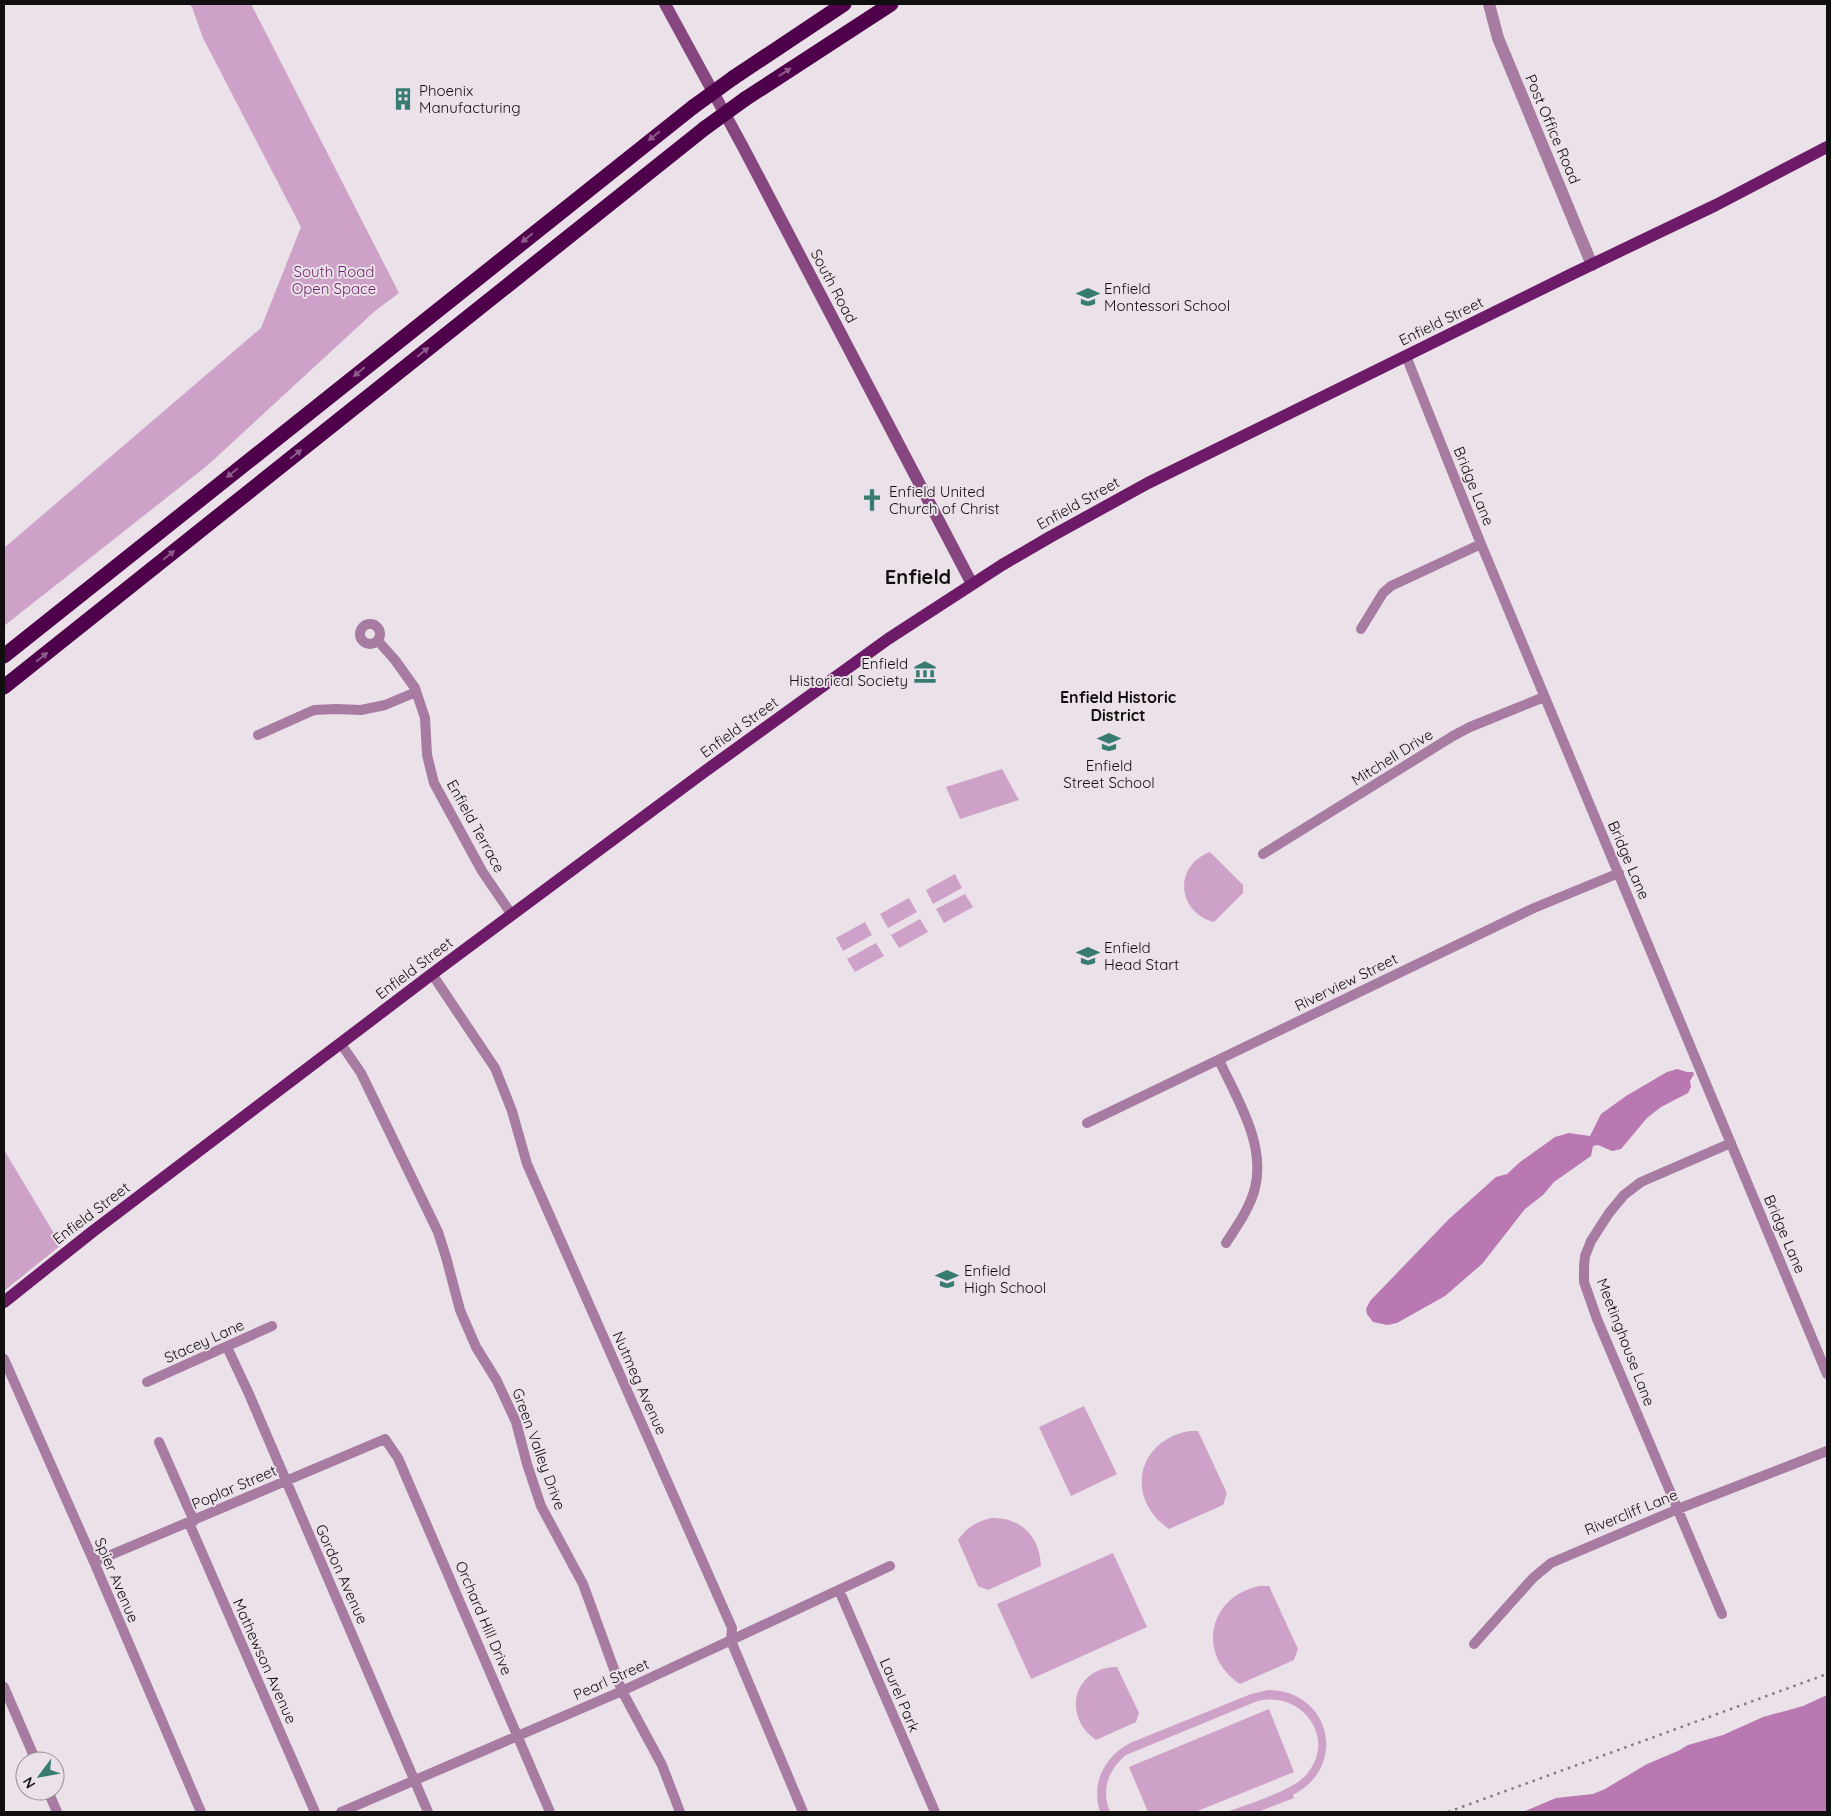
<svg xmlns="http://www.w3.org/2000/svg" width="1831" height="1816" viewBox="0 0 1831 1816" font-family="Quicksand,sans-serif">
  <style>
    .green { fill: #cea1c8 }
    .water { fill: #b978b2 }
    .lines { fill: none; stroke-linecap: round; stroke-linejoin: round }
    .minor { stroke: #a77ba2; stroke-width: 10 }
    .tertiary { stroke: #a77ba2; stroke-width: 12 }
    .secondary { stroke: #864680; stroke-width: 12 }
    .primary { stroke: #6d1b68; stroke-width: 12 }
    .motorway { stroke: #4f004b; stroke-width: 15 }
    .rail { stroke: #817b7f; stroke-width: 2.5; stroke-dasharray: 2.5 5; stroke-linecap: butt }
    .motorway-bridge { stroke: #4f004b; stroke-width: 15 }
    .oneway { fill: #8d5a8a }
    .labels { text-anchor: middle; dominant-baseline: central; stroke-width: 4; stroke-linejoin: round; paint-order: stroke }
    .poi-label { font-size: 15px; fill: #110e10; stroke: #ebe2e9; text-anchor: start }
    .street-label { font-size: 15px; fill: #110e10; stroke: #ebe2e9 }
    .park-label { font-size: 15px; fill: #72246c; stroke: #ebe2e9 }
    .neighbourhood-label { font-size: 16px; font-weight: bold; fill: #110e10; stroke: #ebe2e9 }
    .district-label { font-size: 20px; font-weight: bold; fill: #110e10; stroke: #ebe2e9 }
  </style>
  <rect width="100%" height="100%" fill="#ebe2e9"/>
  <!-- green -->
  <path class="green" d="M189 4H251L399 293 375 311 208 465 4 626V548L261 328 301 227 203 38 192 7Z
    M1002 769 1019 800 960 819 946 787Z
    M1210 852 1243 885V893L1214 922C1177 912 1173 866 1210 852Z
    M955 874 962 888 933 904 926 890Z
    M965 894 973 907 944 923 936 909Z
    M909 898 917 912 888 928 880 914Z
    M920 919 928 932 899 948 891 935Z
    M865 922 872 935 843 951 836 938Z
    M876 943 884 956 855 972 847 959Z
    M4 1150 61 1245 4 1291Z
    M1084 1406 1117 1474 1071 1496 1039 1427Z
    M1189 1431H1198L1227 1493 1223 1505 1169 1529C1125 1499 1136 1441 1189 1431Z
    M992 1518C1021 1517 1040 1537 1041 1566L988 1590 978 1586 958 1540C967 1527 977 1521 992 1518Z
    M1113 1553 1147 1627 1031 1679 997 1604Z
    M1260 1586H1269L1298 1649 1294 1660 1240 1684C1196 1655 1208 1596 1260 1586Z
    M1117 1667 1139 1713 1136 1722 1096 1740C1061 1716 1074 1667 1117 1667Z
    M1268 1690C1330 1690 1349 1766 1293 1795L1294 1798 1258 1812H1227C1248 1804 1292 1791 1306 1775 1339 1738 1300 1688 1255 1702L1126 1755C1108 1770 1101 1790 1110 1812H1100C1091 1783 1104 1757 1130 1743L1251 1694Z
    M1269 1709 1294 1772 1195 1812H1148L1129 1767Z"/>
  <!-- water -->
  <path class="water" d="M1677 1069 1687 1072H1693L1694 1074 1690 1081 1691 1087 1688 1093 1661 1107 1647 1118 1621 1149 1612 1151 1598 1145 1593 1146 1591 1156 1554 1182 1543 1195 1525 1209 1482 1264 1445 1296 1397 1323 1387 1325 1373 1322 1367 1314 1366 1309 1370 1301 1449 1219 1496 1177 1507 1174 1520 1162 1555 1137 1569 1133 1590 1136 1601 1114 1626 1096 1667 1072Z
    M1827 1695V1812H1523L1556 1798 1593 1794 1605 1789 1647 1764 1678 1751 1688 1745 1723 1735 1763 1717 1803 1706Z"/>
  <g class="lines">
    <!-- minor -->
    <path class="minor" d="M1406 356 1481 544 1827 1374
      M360 634a10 10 0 1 1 20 0a10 10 0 1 1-20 0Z
      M1361 629 1383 593 1391 586 1481 544
      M378 641 395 660 415 688 425 718 427 755 434 783 482 871 512 915
      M258 735 314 710 336 709 361 710 385 705 416 692
      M1263 854 1453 736 1470 727 1544 697
      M432 974 495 1068 512 1111 527 1164 732 1628 731 1640 734 1648 803 1812
      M341 1044 361 1073 438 1232 446 1257 460 1310 476 1347 497 1381 516 1422 527 1464 541 1506 583 1584 622 1691 662 1765 680 1812
      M1219 1060C1237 1099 1266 1144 1255 1188 1250 1208 1237 1226 1226 1243
      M1087 1123 1534 908 1619 873
      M227 1347 249 1394 428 1812
      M4 1359 94 1562 201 1812
      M147 1382 272 1326
      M159 1442 194 1521
      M189 1523 315 1812
      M94 1562 385 1439 398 1458 550 1812
      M839 1590 935 1812
      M1722 1614 1597 1319 1584 1282V1267L1585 1256 1591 1241 1609 1213 1624 1195 1641 1182 1731 1143
      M1474 1644 1533 1578 1551 1563 1678 1509 1827 1451
      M4 1687 36 1761
      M48 1791 57 1812
      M341 1812 622 1691 890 1566"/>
    <!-- tertiary -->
    <path class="tertiary" d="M1489 4 1498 38 1592 265"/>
    <!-- secondary -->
    <path class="secondary" d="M665 4 743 147 972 584"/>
    <!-- primary -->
    <path class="primary" d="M4 1302 92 1232 432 974 704 772 888 639 1002 565 1050 537 1148 483 1572 274 1716 205 1827 147"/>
    <!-- motorway -->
    <path class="motorway" d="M733 78 844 4
      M745 99 891 4
      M4 656 693 107
      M4 687 705 128"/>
    <!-- rail -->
    <path class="rail" d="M1448 1812 1827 1674"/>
    <!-- motorway-bridge -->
    <path class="motorway-bridge" d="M693 107 733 78
      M705 128 745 99"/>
  </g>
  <!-- one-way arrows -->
  <defs><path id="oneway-solid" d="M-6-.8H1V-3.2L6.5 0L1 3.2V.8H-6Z" transform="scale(1.25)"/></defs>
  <g class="oneway">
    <use href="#oneway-solid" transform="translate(785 72) rotate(-34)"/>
    <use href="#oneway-solid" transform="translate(654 136) rotate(142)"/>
    <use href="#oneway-solid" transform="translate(527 238) rotate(141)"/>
    <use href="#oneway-solid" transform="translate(423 352) rotate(-39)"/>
    <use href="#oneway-solid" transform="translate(359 372) rotate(141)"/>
    <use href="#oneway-solid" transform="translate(296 454) rotate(-39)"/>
    <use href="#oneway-solid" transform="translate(232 473) rotate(141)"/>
    <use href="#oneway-solid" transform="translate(169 555) rotate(-39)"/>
    <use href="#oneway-solid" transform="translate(42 657) rotate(-39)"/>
  </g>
  <!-- icons -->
  <defs>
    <symbol id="building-bare" viewBox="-9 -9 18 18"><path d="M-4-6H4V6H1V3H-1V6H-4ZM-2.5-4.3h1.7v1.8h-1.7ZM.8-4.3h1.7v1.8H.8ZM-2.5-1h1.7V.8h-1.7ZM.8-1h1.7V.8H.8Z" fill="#387c71" stroke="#ebe2e9" stroke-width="2.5" paint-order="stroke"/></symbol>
    <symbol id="school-bare" viewBox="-9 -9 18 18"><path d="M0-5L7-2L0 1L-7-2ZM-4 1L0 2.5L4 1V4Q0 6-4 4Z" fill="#387c71" stroke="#ebe2e9" stroke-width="2.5" paint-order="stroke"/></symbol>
    <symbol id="church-bare" viewBox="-9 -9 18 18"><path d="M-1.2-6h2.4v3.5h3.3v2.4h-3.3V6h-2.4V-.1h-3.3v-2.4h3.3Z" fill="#387c71" stroke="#ebe2e9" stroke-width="2.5" paint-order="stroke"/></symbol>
    <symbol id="museum-bare" viewBox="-9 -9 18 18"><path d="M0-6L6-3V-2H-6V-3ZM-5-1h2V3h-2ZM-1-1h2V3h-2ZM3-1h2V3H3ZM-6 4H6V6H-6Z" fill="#387c71" stroke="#ebe2e9" stroke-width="2.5" paint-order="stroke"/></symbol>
  </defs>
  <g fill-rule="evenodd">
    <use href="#building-bare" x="387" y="83" width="32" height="32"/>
    <use href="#school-bare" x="1072" y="281" width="32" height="32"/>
    <use href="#church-bare" x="856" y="484" width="32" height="32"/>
    <use href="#museum-bare" x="909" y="656" width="32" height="32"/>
    <use href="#school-bare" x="1093" y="726" width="32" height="32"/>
    <use href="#school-bare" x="1072" y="940" width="32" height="32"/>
    <use href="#school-bare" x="931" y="1263" width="32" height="32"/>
  </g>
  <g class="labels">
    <!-- poi labels -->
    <g class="poi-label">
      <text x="419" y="90">Phoenix<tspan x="419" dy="17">Manufacturing</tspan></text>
      <text x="1104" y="288">Enfield<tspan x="1104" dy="17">Montessori School</tspan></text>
      <text x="889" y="491">Enfield United<tspan x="889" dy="17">Church of Christ</tspan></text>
      <text x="908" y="663" text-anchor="end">Enfield<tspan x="908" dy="17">Historical Society</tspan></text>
      <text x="1109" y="765" text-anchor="middle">Enfield<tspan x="1109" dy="17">Street School</tspan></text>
      <text x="1104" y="947">Enfield<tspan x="1104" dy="17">Head Start</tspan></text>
      <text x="964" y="1270">Enfield<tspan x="964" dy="17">High School</tspan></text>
    </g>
    <!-- street labels -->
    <g class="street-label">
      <text transform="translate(1553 129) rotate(67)">Post Office Road</text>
      <text transform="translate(834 286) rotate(62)">South Road</text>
      <text transform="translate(1441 321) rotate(-26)">Enfield Street</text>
      <text transform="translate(1474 486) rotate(68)">Bridge Lane</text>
      <text transform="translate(1078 503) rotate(-29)">Enfield Street</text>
      <text transform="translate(739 727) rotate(-36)">Enfield Street</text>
      <text transform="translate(1392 757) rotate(-32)">Mitchell Drive</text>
      <text transform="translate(476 826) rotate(61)">Enfield Terrace</text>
      <text transform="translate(1629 860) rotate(67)">Bridge Lane</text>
      <text transform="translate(414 968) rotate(-37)">Enfield Street</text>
      <text transform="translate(1346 982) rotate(-26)">Riverview Street</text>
      <text transform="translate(91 1213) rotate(-37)">Enfield Street</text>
      <text transform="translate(1785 1234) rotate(67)">Bridge Lane</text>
      <text transform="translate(204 1341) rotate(-24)">Stacey Lane</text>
      <text transform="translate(1626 1342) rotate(69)">Meetinghouse Lane</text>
      <text transform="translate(640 1383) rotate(66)">Nutmeg Avenue</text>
      <text transform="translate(539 1449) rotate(70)">Green Valley Drive</text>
      <text transform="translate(234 1487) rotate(-23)">Poplar Street</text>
      <text transform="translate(1631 1512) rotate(-22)">Rivercliff Lane</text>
      <text transform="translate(342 1574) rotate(66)">Gordon Avenue</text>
      <text transform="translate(117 1580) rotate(67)">Spier Avenue</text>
      <text transform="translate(484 1618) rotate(67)">Orchard Hill Drive</text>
      <text transform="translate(265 1661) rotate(66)">Mathewson Avenue</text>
      <text transform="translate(611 1679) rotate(-24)">Pearl Street</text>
      <text transform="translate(900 1695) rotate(67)">Laurel Park</text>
    </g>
    <!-- park labels -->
    <g class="park-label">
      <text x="334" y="271">South Road<tspan x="334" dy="17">Open Space</tspan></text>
    </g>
    <!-- neighbourhood labels -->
    <g class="neighbourhood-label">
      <text x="1118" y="697">Enfield Historic<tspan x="1118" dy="18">District</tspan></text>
    </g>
    <!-- district labels -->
    <g class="district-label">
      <text x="918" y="576">Enfield</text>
    </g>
  </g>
  <!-- border -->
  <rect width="1831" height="1816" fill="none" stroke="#110e10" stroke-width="10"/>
  <!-- north arrow -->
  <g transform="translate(40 1776) rotate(238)"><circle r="24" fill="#ebe2e9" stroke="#948d92"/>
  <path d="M0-4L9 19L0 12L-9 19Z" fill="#387c71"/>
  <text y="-8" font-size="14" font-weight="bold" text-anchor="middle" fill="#110e10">N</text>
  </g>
</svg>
